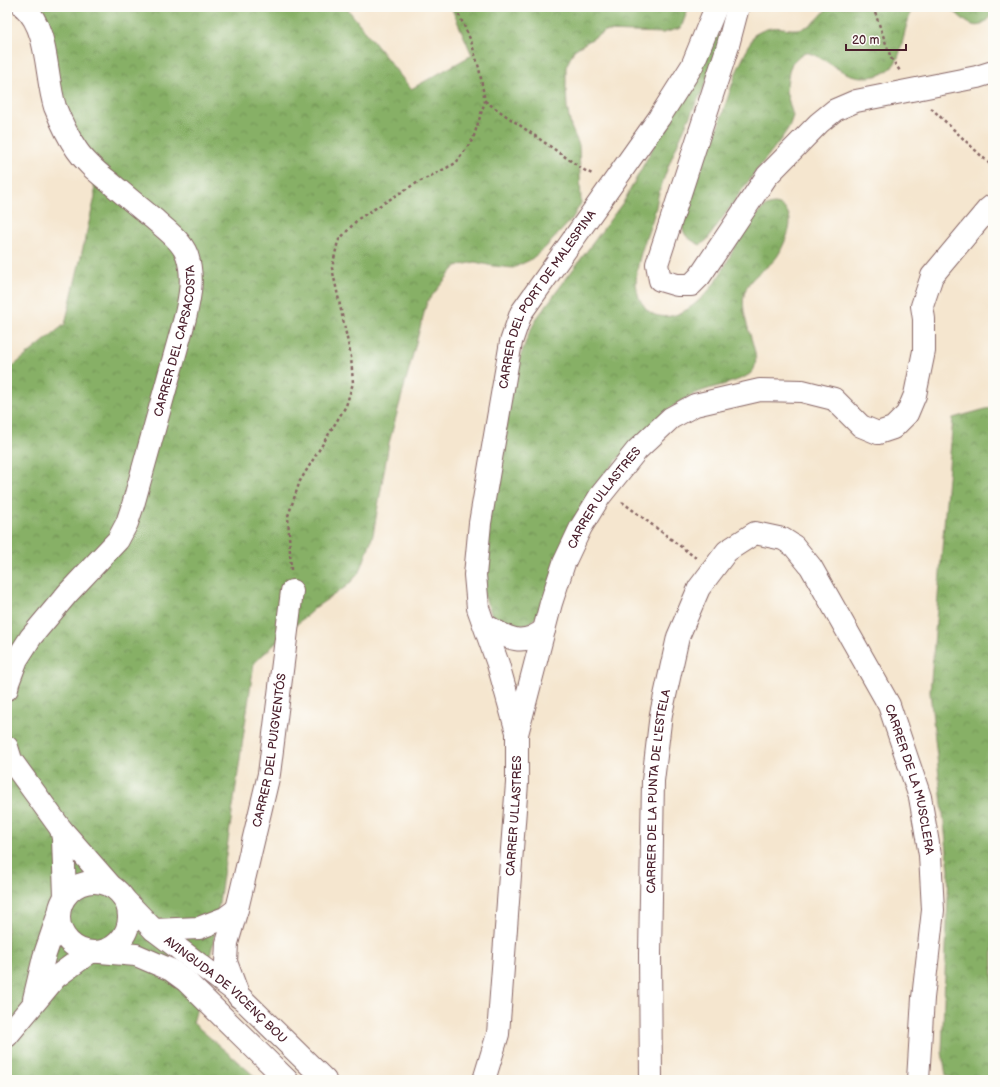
<svg xmlns="http://www.w3.org/2000/svg" width="1000" height="1087" viewBox="0 0 1000 1087" font-family="'Balsamiq Sans',sans-serif">
  <style>
    .forest { fill: url(#forest-crowns); stroke: #686848 }
    .lines { fill: none; stroke-linecap: round; stroke-linejoin: round }
    .minor-casing { stroke: #866564; stroke-width: 24 }
    .path { stroke: #866564; stroke-width: 2.5; stroke-dasharray: 3 3; stroke-linecap: butt }
    .minor { stroke: #fff; stroke-width: 22 }
    .labels { text-anchor: middle; dominant-baseline: central; stroke-width: 3; stroke-linejoin: round; paint-order: stroke }
    .street-label { font-size: 12px; fill: #4a1f2b; stroke: #fdfcf7 }
  </style>
  <defs>
    <pattern id="forest-crowns" width="20" height="18" patternUnits="userSpaceOnUse"><rect width="20" height="18" fill="#87b066"/><path d="M2 6a3 3 0 1 1 6 0M12 15a3 3 0 1 1 6 0" fill="none" stroke="#708f54"/></pattern>
  </defs>
  <rect width="100%" height="100%" fill="#fdfcf7"/>
  <filter id="ink" filterUnits="userSpaceOnUse"><feTurbulence type="fractalNoise" baseFrequency=".025" numOctaves="2"/><feDisplacementMap in="SourceGraphic" scale="8" xChannelSelector="R" yChannelSelector="G"/><feConvolveMatrix kernelMatrix="1 2 1 2 8 2 1 2 1" color-interpolation-filters="sRGB"/></filter>
  <filter id="wash" filterUnits="userSpaceOnUse"><feTurbulence type="fractalNoise" baseFrequency=".012" numOctaves="4" result="noise"/><feDisplacementMap in="SourceGraphic" scale="16" xChannelSelector="R" yChannelSelector="G"/><feGaussianBlur stdDeviation="0.9" result="paint"/><feColorMatrix in="noise" values="0 0 0 0 0 0 0 0 0 0 0 0 0 0 0 0 0 1.4 0 .05"/><feComposite in="paint" operator="in"/></filter>
  <g filter="url(#wash)">
    <rect width="100%" height="100%" fill="#f5e6cf"/>
    <!-- forest -->
    <path class="forest" d="M24 7H346L411 89 472 55 451 7H688V9L681 28 663 33 605 31 574 50 566 67V88L567 107 571 127 579 145 581 203 572 219 545 248 530 260 513 268 493 266 475 262 456 266 427 302 389 443 373 535 360 572 347 586 316 607 254 663 213 944 193 1023 259 1080H7V371L65 324 95 197 93 169Z
      M828 7H914C911 10 910 14 909 18 907 24 905 30 904 36 900 51 899 66 882 74 874 77 864 78 855 76 838 73 824 56 805 52L798 57 792 63 789 72 786 91 793 116 789 127 781 139 747 183 707 240 700 245C686 237 684 237 681 221L701 160 718 127 736 73 754 35C759 32 765 29 771 28 777 27 783 28 790 29 809 30 816 22 828 7Z
      M943 7H993C993 13 991 17 987 21 974 34 962 17 952 10 949 9 946 8 943 7Z
      M715 33 721 37C715 55 710 75 702 92 698 100 693 108 690 116 679 140 668 165 660 190 657 197 657 204 655 211 648 238 623 283 645 307 649 312 653 315 659 316 672 319 687 311 697 302 726 279 732 239 757 215 760 211 765 206 769 205 781 201 790 211 790 222 790 232 784 243 780 252 773 266 759 270 750 282 728 309 769 356 751 373 741 382 710 387 697 393 661 408 634 441 609 469 602 477 594 485 589 494 583 505 578 517 573 528 567 541 560 553 555 567 551 578 548 590 544 602 543 605 542 609 540 612 538 616 532 621 529 623 517 629 504 623 493 618L483 593V551L516 368 529 333 537 318 624 201Z
      M993 407V1080H956L946 1075 942 1052 949 870 930 692 953 418Z"/>
  </g>
  <g filter="url(#ink)">
    <g class="lines">
      <defs>
        <g id="minor">
          <path d="M738 7 727 49 657 264 660 280 677 285H691L700 276 767 176 819 123 835 110 856 101 977 77 993 72"/>
          <path d="M485 625C506 637 521 648 544 630"/>
          <path id="s1" d="M7 689 8 683 17 659 31 637 68 593 118 540 127 523 133 505 185 318C190 297 194 276 187 255 181 240 165 229 154 219 140 208 127 197 114 186 101 175 87 165 77 150 68 137 61 122 55 107 45 76 49 29 24 7"/>
          <path id="s2" d="M517 732 498 664 478 608 475 575 480 523 511 342 521 313 659 118 692 66 716 7"/>
          <path d="M7 747 11 760 61 829 111 886"/>
          <path d="M61 829 63 838 65 896"/>
          <circle cx="94" cy="917" r="35"/>
          <path id="s3" d="M125 900 154 930 232 989 325 1080"/>
          <path d="M154 930 199 928 225 918 237 909"/>
          <path d="M100 952 136 955 171 970 186 981 287 1080"/>
          <path id="s4" d="M239 997 226 962 227 943 237 909 269 774 292 591"/>
          <path d="M34 999 44 957 58 916"/>
          <path d="M7 1036 56 977 89 953"/>
          <path id="s5" d="M484 1080 498 1034 517 783V734L551 603 564 563 581 527 600 496 637 450 671 418 695 405 760 390 802 391 834 399 861 426 878 433 893 428 907 414 915 395 924 351V319L922 306 932 276 988 209 993 205"/>
          <path id="s6" d="M651 1080 650 954 653 781 661 714 678 637 699 588 727 551 755 533 783 539 794 546 811 567 889 705 920 797 930 855 933 910 923 998 918 1080"/>
        </g>
      </defs>
      <!-- minor casing -->
      <use href="#minor" class="minor-casing"/>
      <!-- path -->
      <path class="path" d="M873 7 891 58 900 71
        M485 101 584 170 594 175
        M931 108 993 167
        M622 502 696 558
        M291 570 288 516 300 481 346 406 353 383 351 357 332 268 338 241 358 219 413 185 456 163 473 139 485 101 479 68 471 41 460 17 454 7"/>
      <!-- minor -->
      <use href="#minor" class="minor"/>
    </g>
  </g>
  <g class="labels">
    <!-- street labels -->
    <g class="street-label">
      <text stroke="none"><textPath href="#s2" startOffset="453">CARRER DEL PORT DE MALESPINA</textPath></text>
      <text stroke="none"><textPath href="#s1" startOffset="396">CARRER DEL CAPSACOSTA</textPath></text>
      <text stroke="none"><textPath href="#s5" startOffset="603">CARRER ULLASTRES</textPath></text>
      <text stroke="none"><textPath href="#s4" startOffset="254">CARRER DEL PUIGVENTÓS</textPath></text>
      <text stroke="none"><textPath href="#s6" startOffset="883">CARRER DE LA MUSCLERA</textPath></text>
      <text stroke="none"><textPath href="#s6" startOffset="289">CARRER DE LA PUNTA DE L'ESTELA</textPath></text>
      <text stroke="none"><textPath href="#s5" startOffset="267">CARRER ULLASTRES</textPath></text>
      <text stroke="none"><textPath href="#s3" startOffset="135">AVINGUDA DE VICENÇ BOU</textPath></text>
    </g>
  </g>
  <!-- margin -->
  <rect width="1000" height="1087" fill="none" stroke="#fdfcf7" stroke-width="24"/>
  <!-- scale -->
  <path d="M846 44v6h60v-6" fill="none" stroke="#4a1f2b" stroke-width="2"/>
  <text x="852" y="44" font-size="12" fill="#4a1f2b" stroke="#fdfcf7" stroke-width="3" paint-order="stroke">20 m</text>
</svg>
